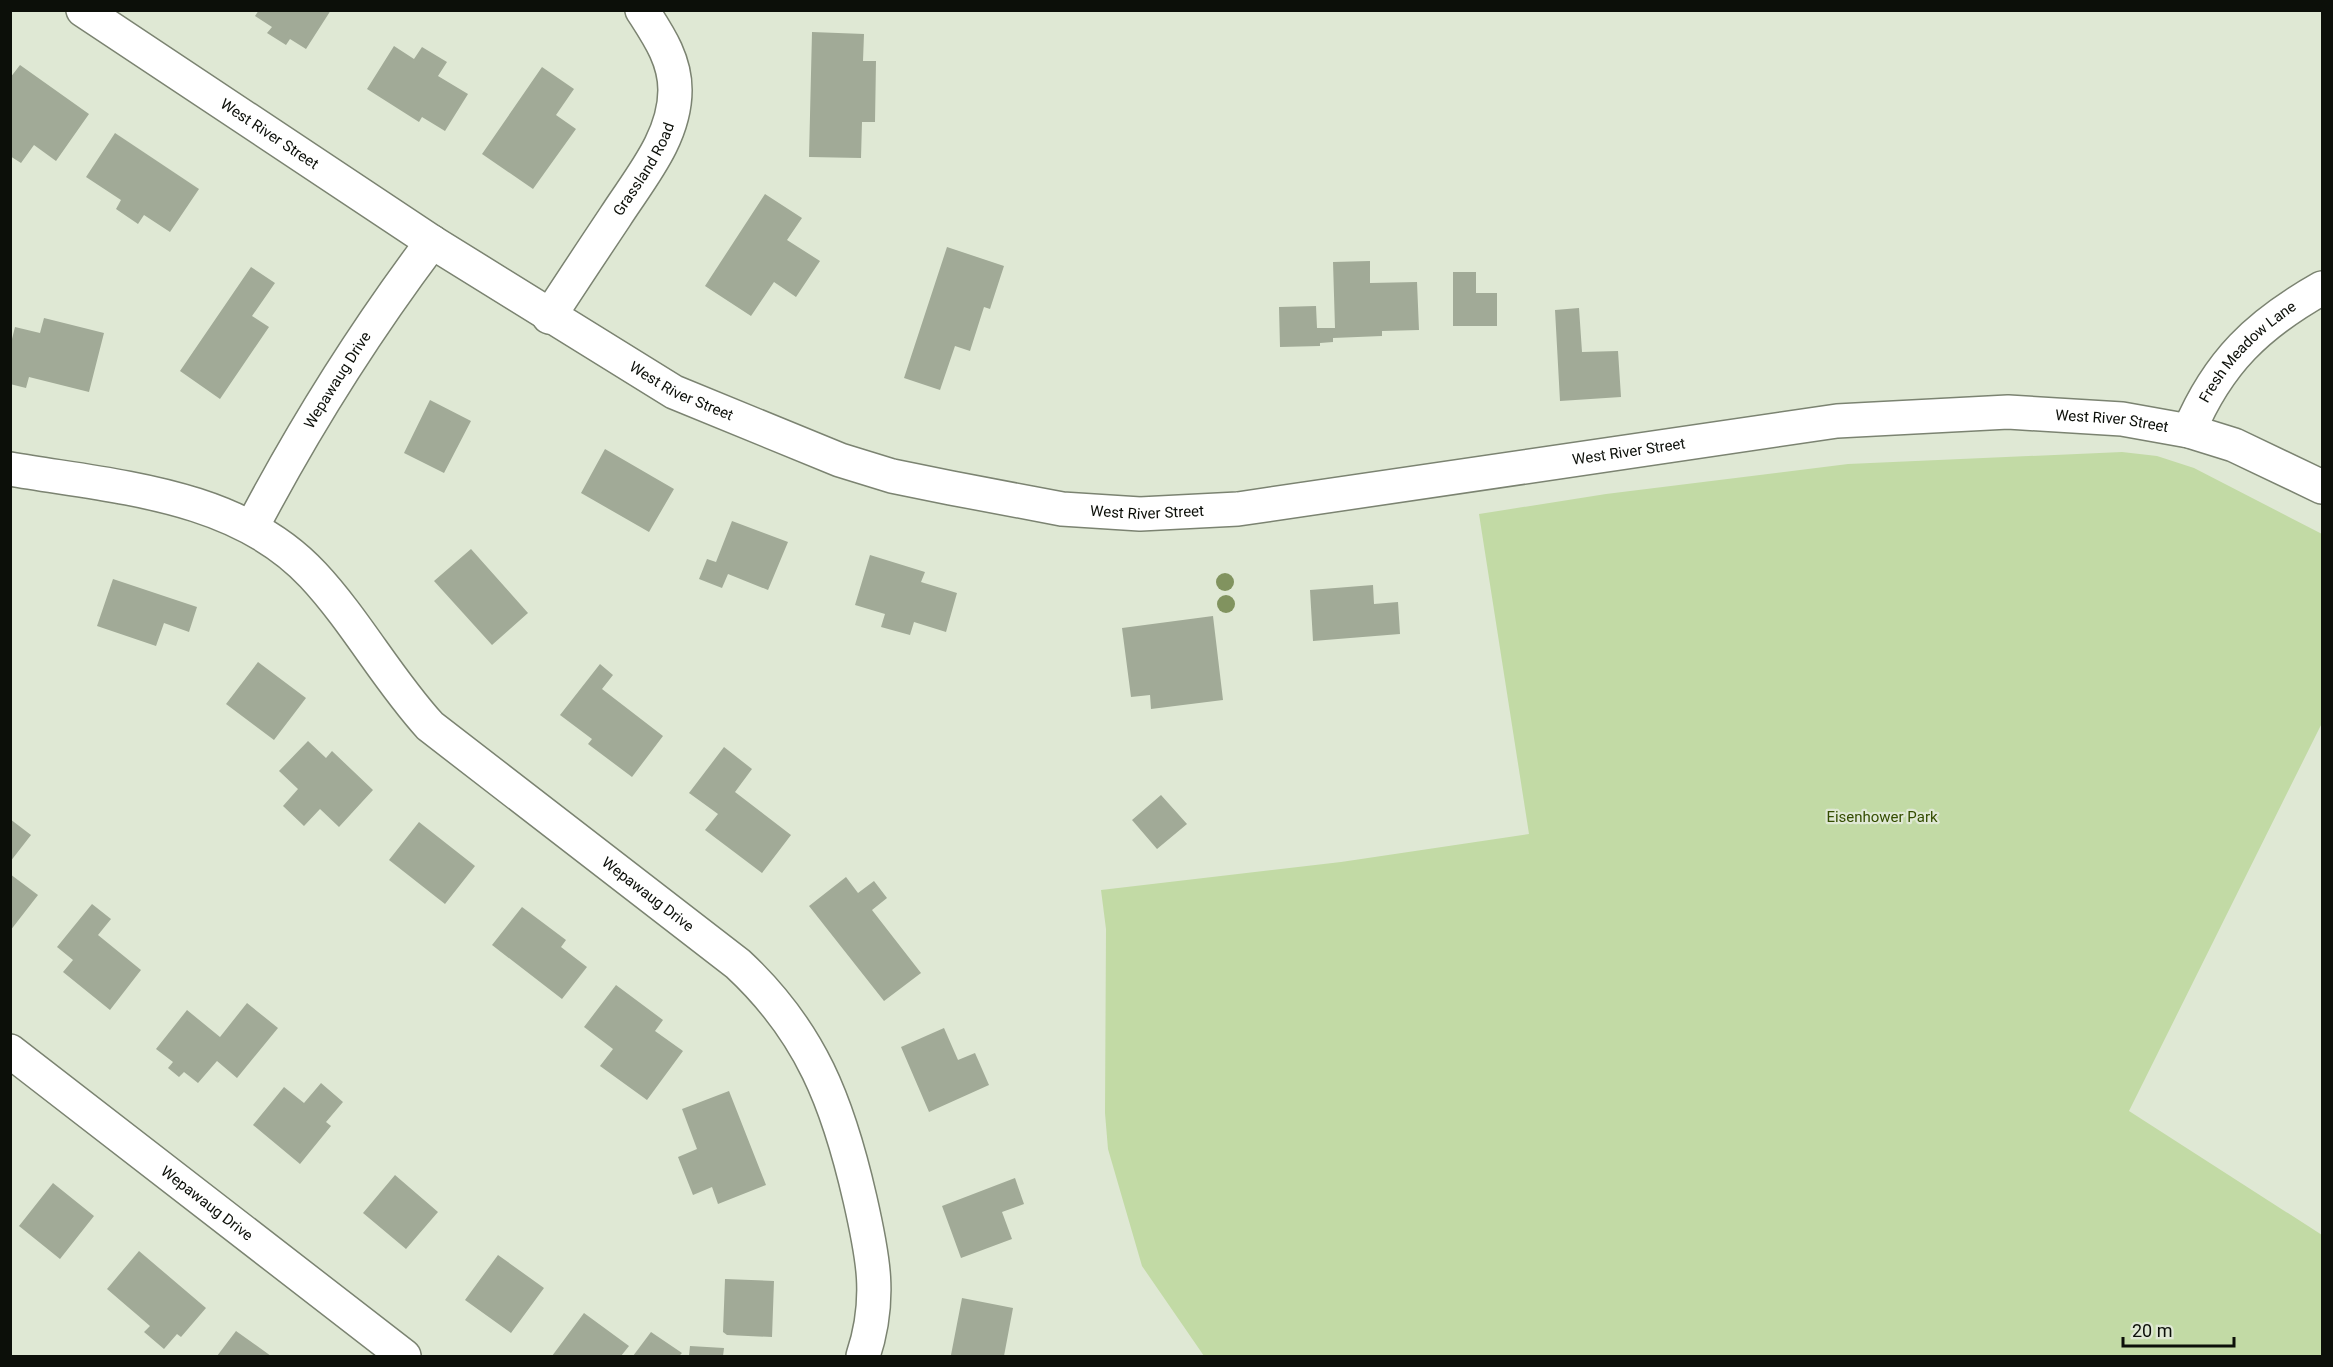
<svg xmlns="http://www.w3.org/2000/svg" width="2333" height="1367" viewBox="0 0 2333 1367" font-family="Roboto,sans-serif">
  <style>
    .green { fill: #c2daa5 }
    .building { fill: #a1aa97 }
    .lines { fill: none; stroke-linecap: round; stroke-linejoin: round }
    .minor-casing { stroke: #7b8371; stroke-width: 36 }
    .minor { stroke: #fff; stroke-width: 33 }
    .tree { fill: #81935f }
    .labels { text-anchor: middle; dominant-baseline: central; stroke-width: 4.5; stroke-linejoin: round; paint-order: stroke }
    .street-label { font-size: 15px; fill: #0c0f09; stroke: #dfe8d4 }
    .park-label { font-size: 15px; fill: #344d00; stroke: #dfe8d4 }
  </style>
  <rect width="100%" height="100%" fill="#dfe8d4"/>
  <!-- green -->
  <path class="green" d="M2122 452 2157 456 2194 468 2322 534V723L2129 1111 2322 1235V1356H1204L1142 1266 1108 1149 1105 1113 1106 929 1101 890 1341 862 1529 834 1479 514 1606 494 1848 464Z"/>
  <!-- building -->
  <path class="building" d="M259 10H331L306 49 290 39 286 45 267 33 272 27 255 16Z
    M812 32 864 34 863 61H876L875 122H862L861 158 809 157Z
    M394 46 414 59 422 47 447 62 438 76 468 94 445 131 422 117 419 122 367 89Z
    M20 65 89 114 56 161 34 145 21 163 10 156V78Z
    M542 67 574 89 556 115 576 129 533 189 482 154Z
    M115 133 199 189 170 232 144 215 138 224 116 209 121 200 86 177Z
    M765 194 802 218 787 240 820 261 796 297 774 282 751 316 705 286Z
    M947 247 1004 266 990 309 984 307 970 351 955 346 940 390 904 378Z
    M1370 261V283L1417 282 1419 330 1382 331V336L1333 338V342L1320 343V346L1280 347 1279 307 1316 306 1317 328H1335L1333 262Z
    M251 267 275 283 252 316 269 327 220 399 180 371Z
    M1453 272H1476V293H1497V326H1453Z
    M1579 308 1582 352 1618 351 1621 397 1560 401 1555 310Z
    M44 318 104 333 89 392 29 377 26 388 10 384V347L15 327 40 333Z
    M430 400 471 421 444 473 404 453Z
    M605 449 674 489 649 532 581 493Z
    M732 521 788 542 768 590 728 574 722 588 699 579 707 559 716 562Z
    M471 549 528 613 492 645 434 581Z
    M870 555 925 572 921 582 957 593 946 632 914 622 910 635 881 627 885 614 855 605Z
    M113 579 197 607 189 632 164 623 156 646 97 626Z
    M1373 585 1374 604 1398 602 1400 634 1313 641 1310 590Z
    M1213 616 1223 700 1151 709 1150 695 1131 697 1122 628Z
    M258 662 306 698 274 740 226 704Z
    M600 664 613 675 602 689 663 736 632 777 588 744 592 739 560 715Z
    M308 741 326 758 332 751 373 790 339 827 320 809 304 826 283 806 298 789 279 771Z
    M724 747 752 769 735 792 791 835 762 873 705 830 718 814 689 793Z
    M1161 795 1187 824 1157 849 1132 820Z
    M10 819 31 835 10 862Z
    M419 822 475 866 445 904 389 860Z
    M10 874 38 895 10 931Z
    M846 877 858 893 874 881 887 898 872 910 921 973 884 1001 809 906Z
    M92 904 111 919 98 935 141 970 110 1010 63 972 73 960 57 947Z
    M522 907 566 940 561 947 587 967 562 999 492 945Z
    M616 985 663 1020 655 1031 683 1051 647 1100 600 1066 613 1049 584 1027Z
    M247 1003 278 1028 237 1078 217 1061 198 1083 184 1072 179 1077 168 1068 173 1062 156 1049 187 1010 220 1037Z
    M944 1028 958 1060 975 1053 989 1085 929 1112 901 1047Z
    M321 1083 343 1102 326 1122 331 1126 300 1164 253 1125 284 1087 304 1103Z
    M729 1091 766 1185 718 1204 712 1187 693 1195 678 1157 697 1149 682 1109Z
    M395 1175 438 1212 406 1249 363 1213Z
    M1015 1178 1024 1204 1002 1212 1012 1239 961 1258 942 1206Z
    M53 1183 94 1216 60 1259 19 1226Z
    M139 1251 206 1308 181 1337 177 1334 164 1349 144 1332 150 1326 107 1289Z
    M498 1255 544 1288 511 1333 465 1300Z
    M725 1279 774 1281 772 1337 727 1335 723 1332Z
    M962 1298 1013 1308 1004 1356 951 1355Z
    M584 1313 629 1346 621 1356H552Z
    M236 1331 271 1356H217Z
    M651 1332 682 1353 679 1356H633Z
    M690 1346 724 1348 723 1356H689Z"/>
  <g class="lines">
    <defs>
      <g id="minor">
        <path id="s1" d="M83 10 432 242 674 392 840 460 892 476 951 488 1062 509 1140 514 1238 509 1837 421 2008 412 2122 419 2189 431 2234 445 2322 487"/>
        <path id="s2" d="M549 317C571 283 593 250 615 217 640 178 675 138 675 90 675 59 658 35 642 10"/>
        <path id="s3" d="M2189 431C2218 362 2258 324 2322 288"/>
        <path id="s4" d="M10 469C114 487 237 493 313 575 356 621 387 679 430 726L738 964C811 1032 838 1103 860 1199 873 1256 882 1299 863 1356"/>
        <path id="s5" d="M252 527C304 428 365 331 432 242"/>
        <path id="s6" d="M10 1051 404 1356"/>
      </g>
    </defs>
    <!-- minor casing -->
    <use href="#minor" class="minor-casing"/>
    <!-- minor -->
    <use href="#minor" class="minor"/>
  </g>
  <!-- trees -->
  <g class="tree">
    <circle cx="1225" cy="582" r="9"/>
    <circle cx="1226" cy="604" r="9"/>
  </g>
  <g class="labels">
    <!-- street labels -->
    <g class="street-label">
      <text stroke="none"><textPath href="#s1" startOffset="224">West River Street</textPath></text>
      <text stroke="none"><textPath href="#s2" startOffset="176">Grassland Road</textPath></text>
      <text stroke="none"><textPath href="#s3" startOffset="100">Fresh Meadow Lane</textPath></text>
      <text stroke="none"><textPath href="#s5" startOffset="170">Wepawaug Drive</textPath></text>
      <text stroke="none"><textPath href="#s1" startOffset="710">West River Street</textPath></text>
      <text stroke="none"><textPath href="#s1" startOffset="2168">West River Street</textPath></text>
      <text stroke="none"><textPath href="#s1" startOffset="1682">West River Street</textPath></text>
      <text stroke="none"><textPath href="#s1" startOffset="1196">West River Street</textPath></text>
      <text stroke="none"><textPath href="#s4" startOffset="794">Wepawaug Drive</textPath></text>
      <text stroke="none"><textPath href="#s6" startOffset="249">Wepawaug Drive</textPath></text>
    </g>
    <!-- park labels -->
    <g class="park-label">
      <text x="1882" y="817">Eisenhower Park</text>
    </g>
  </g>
  <!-- border -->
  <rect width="2333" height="1367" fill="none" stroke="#0c0f09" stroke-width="24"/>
  <!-- scale -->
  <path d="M2123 1337v9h111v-9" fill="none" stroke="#0c0f09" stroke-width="3"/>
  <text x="2132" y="1337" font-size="18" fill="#0c0f09" stroke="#dfe8d4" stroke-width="4.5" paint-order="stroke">20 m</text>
</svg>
